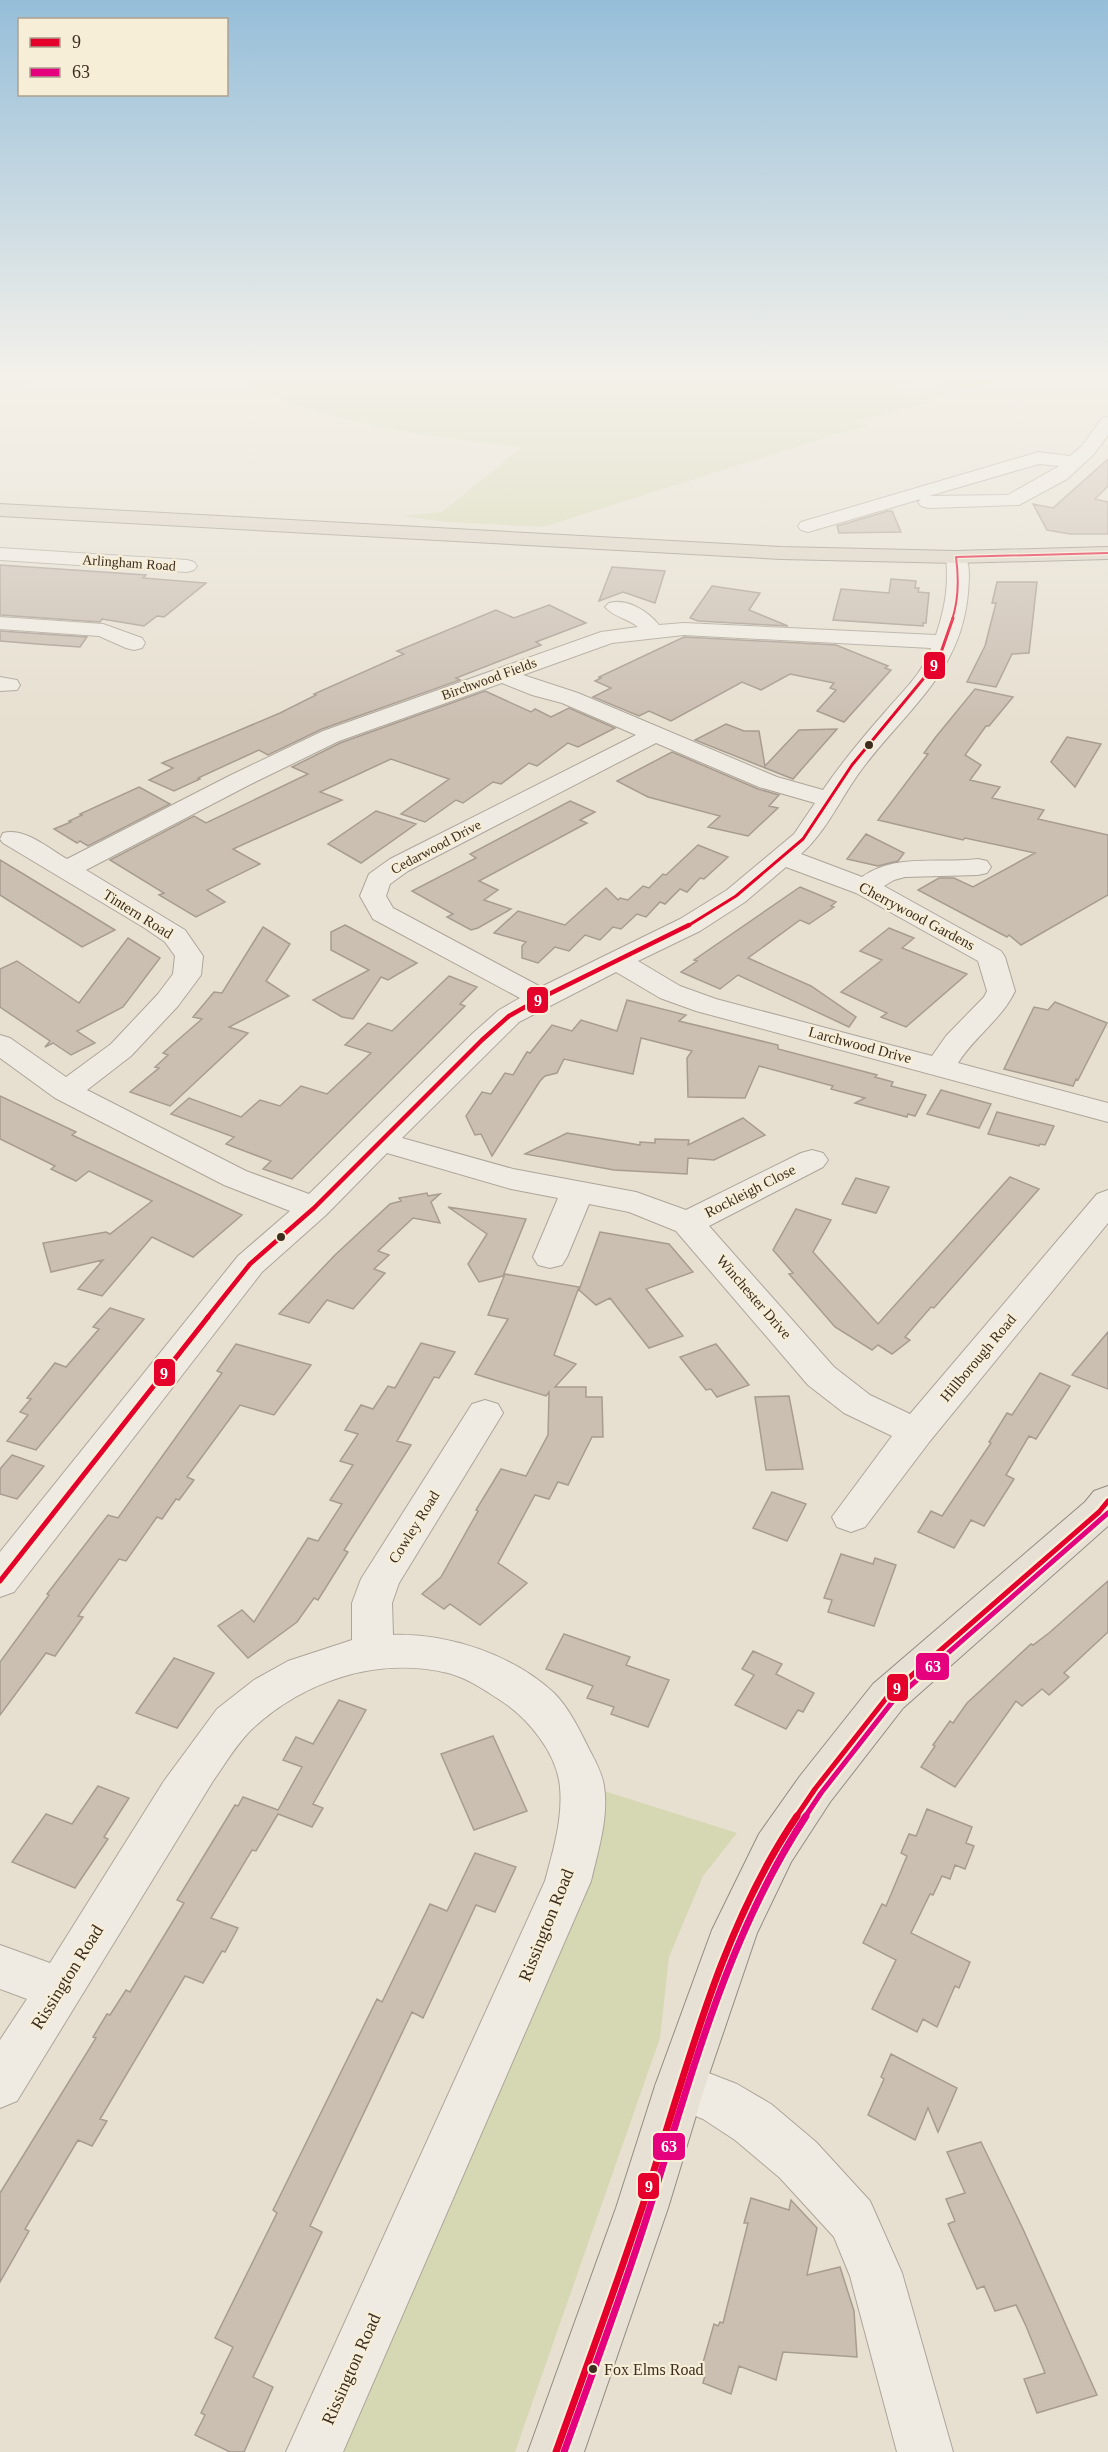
<svg xmlns="http://www.w3.org/2000/svg" width="1108" height="2452" viewBox="0 0 1108 2452" font-family="Georgia,serif">
  <style>
    .green { fill: #d6d7b3 }
    .building { fill: #cbbfb2; stroke: #a89c90; stroke-width: 1.5 }
    .lines { fill: none; stroke-linecap: round; stroke-linejoin: round }
    .minor-casing { stroke: #ada599; stroke-width: 2 }
    .major-casing { stroke: #928b80; stroke-width: 2 }
    .highway-casing { stroke: #928b80; stroke-width: 2 }
    .minor { fill: #efebe3; fill-rule: evenodd }
    .major { fill: #e6e1d4; fill-rule: evenodd }
    .highway { fill: #dad1c2; fill-rule: evenodd }
    .bus-1-far4-casing { stroke: #f7eed8; stroke-width: 4.5 }
    .bus-1-far3-casing { stroke: #f7eed8; stroke-width: 6 }
    .bus-1-far2-casing { stroke: #f7eed8; stroke-width: 9 }
    .bus-1-far1-casing { stroke: #f7eed8; stroke-width: 10 }
    .bus-1-casing { stroke: #f7eed8; stroke-width: 11 }
    .bus-2-far1-casing { stroke: #f7eed8; stroke-width: 10 }
    .bus-2-casing { stroke: #f7eed8; stroke-width: 11 }
    .bus-1-far4 { stroke: #e4002b; stroke-width: 2 }
    .bus-1-far3 { stroke: #e4002b; stroke-width: 3 }
    .bus-1-far2 { stroke: #e4002b; stroke-width: 4.5 }
    .bus-1-far1 { stroke: #e4002b; stroke-width: 5 }
    .bus-1 { stroke: #e4002b; stroke-width: 7 }
    .bus-2-far1 { stroke: #e5007d; stroke-width: 5 }
    .bus-2 { stroke: #e5007d; stroke-width: 7 }
    .bus-dot { fill: #3d2e20; stroke: #f7eed8; stroke-width: 2 }
    .labels { text-anchor: middle; dominant-baseline: central; stroke-width: 4.5; stroke-linejoin: round; paint-order: stroke }
    .far-street-label { font-size: 14px; fill: #3d2e20; stroke: #f7eed8 }
    .street-label { font-size: 15px; fill: #3d2e20; stroke: #f7eed8 }
    .near-bus-label { font-size: 16px; fill: #3d2e20; stroke: #f7eed8; text-anchor: start }
    .near-street-label { font-size: 18px; fill: #3d2e20; stroke: #f7eed8 }
    .line-badge { stroke: #f7eed8; stroke-width: 2 }
    .badge-label { font-size: 16px; text-anchor: middle; font-weight: bold; fill: #fff }
  </style>
  <rect width="100%" height="100%" fill="#e7e0d1"/>
  <!-- green -->
  <path class="green" d="M0 378H58L0 390Z
    M235 378H929L894 386 909 394 968 378H1020L947 391 927 403 857 421 868 427 840 433 543 527 445 522 402 516 442 512 519 450 520 447C423 435 322 425 235 378Z
    M582 1784 737 1833 703 1876 669 1957 660 2038 515 2452H314L568 1881Z"/>
  <!-- building -->
  <path class="building" d="M1108 459V486L1095 499 1108 502V534H1070L1047 530 1033 504 1053 508Z
    M888 511H892L901 532 839 533 837 526Z
    M0 565 146 575 143 578 206 583 164 617 157 616 144 626 102 619 100 622 0 615Z
    M612 567 665 571 655 603 623 592 599 601Z
    M891 579 916 581 915 588H919L918 592 929 593 926 623H923V626L833 620 841 589 889 593Z
    M997 582H1037L1029 653 1012 654 996 687 967 682 985 646 996 603H992Z
    M712 586 760 593 749 610 788 626 698 621 690 618Z
    M549 605 586 623 536 642 541 645 456 678 460 680 322 729 268 755 259 750 198 778 200 779 174 791 149 780 173 768 162 763 280 713 316 695 314 694 404 654 397 651 496 610 514 618Z
    M0 631 87 637 80 647 37 644 0 641Z
    M684 637 836 645 888 666 885 668 891 670 844 722 817 711 836 690 830 688 834 683 790 674 761 690 742 682 671 721 649 711 639 716 593 697 611 688 595 681 601 678 599 677Z
    M975 689 1013 697 989 726H986L965 755 981 765 970 780 1000 787 992 798 1044 810 1038 819 1108 835V895L1021 945 1009 935 1007 937 918 890 939 878H954L973 887 1035 853 965 838 963 840 878 820 928 754 924 753 935 738Z
    M485 691 531 712 535 709 551 717 569 708 615 728 578 747 568 743 537 766 529 763 501 784 493 782 463 803 456 800 425 822 401 814 449 779 391 759 320 792 342 800 233 849 260 864 207 890 225 902 196 917 159 895 164 893 110 860 194 816 206 823 308 774 292 767 340 743Z
    M726 724 744 731H759L765 766 799 730 837 729 793 779 695 740Z
    M1067 737 1101 744 1075 787 1051 762Z
    M672 752 758 789 779 795 769 806 778 808 748 836 708 827 720 816 648 797 617 781Z
    M139 787 170 804 88 846 80 841 77 843 54 829 71 822 69 821 82 815 80 814Z
    M570 801 595 812 580 820 587 823 479 881 498 890 484 900 511 909 478 928 471 930 447 917 453 914 412 891 476 858 470 854Z
    M376 811 416 824 361 863 328 844Z
    M866 834 904 853 898 861 878 866 847 859Z
    M698 845 728 857 704 879 700 878 687 892 680 889 665 904 660 902 646 917 637 914 621 929 613 927 600 940 585 935 569 951 555 947 538 963 522 958V946L526 942 494 933 518 911 565 925 606 888 618 900 620 898 628 900 643 886 649 888 663 874 666 875Z
    M0 860 25 875 115 930 82 947 0 895Z
    M800 887 836 902 831 906 834 907 809 924 800 920 748 958 811 986 856 1017 849 1027 738 975 720 989 681 972 697 961 694 960Z
    M345 925 417 963 388 980 381 977 353 1019 342 1017 313 1000 369 970 331 950V932Z
    M263 927 290 944 266 981 289 996 229 1027 248 1033 170 1106 130 1092 159 1068 155 1067 168 1055 163 1053 202 1019 193 1017 214 992 222 993Z
    M889 928 914 938 902 948 967 974 906 1027 881 1017 887 1013 841 992 882 960 860 951Z
    M128 938 160 958 123 1007 77 1031 95 1043 71 1055 53 1043 45 1047 50 1041 0 1007V969L17 961 79 1003Z
    M449 976 477 987 460 1004 465 1006 292 1179 263 1169 271 1161 226 1144 234 1137 171 1114 189 1098 241 1117 260 1100 280 1106 301 1086 327 1094 371 1053 345 1045 368 1023 392 1031Z
    M627 1000 686 1015 679 1021 778 1045V1049L877 1075 875 1077 893 1082 891 1086 926 1095 915 1116 908 1114 907 1117 855 1103 865 1098 831 1089 833 1086 759 1066 745 1098 688 1097 687 1058 692 1051 641 1038 633 1074 564 1059 557 1073 545 1076 540 1081 492 1156 481 1134 475 1135 466 1116 482 1092 491 1094 505 1073 513 1075 527 1052 530 1053 552 1025 572 1031 581 1020 617 1031Z
    M1055 1002 1107 1023 1078 1080 1076 1079 1073 1086 1004 1069 1034 1007 1048 1010Z
    M941 1090 991 1104 979 1128 927 1114Z
    M0 1096 76 1132 72 1135 242 1215 193 1257 152 1237 102 1296 78 1289 103 1260 51 1272 43 1243 106 1232 110 1234 152 1201 89 1171 76 1181 51 1169 55 1166 0 1139Z
    M997 1112 1054 1126 1045 1145 1040 1144 1039 1146 988 1134Z
    M743 1118 765 1135 714 1160 688 1158 687 1174 614 1170 525 1154 567 1133 640 1145V1142L655 1143V1139L689 1140 688 1145Z
    M1010 1177 1039 1189 934 1308 931 1307 905 1337 910 1340 892 1354 878 1345 872 1350 835 1327 789 1274 793 1273 773 1250 796 1209 831 1220 813 1252 878 1324Z
    M856 1178 889 1187 876 1213 842 1204Z
    M427 1193 428 1196 440 1194 431 1202 440 1223 413 1218 378 1251 389 1255 374 1269 385 1273 353 1309 327 1300 309 1323 279 1314 335 1255 390 1204 401 1201 399 1198Z
    M448 1207 526 1219 503 1276 479 1282 468 1264 487 1234Z
    M600 1232 669 1244 693 1272 646 1289 683 1336 649 1348 610 1298 596 1305 579 1290Z
    M505 1274 579 1287 554 1355 576 1364 555 1387H586V1397H602L603 1437H592L568 1485 558 1482 549 1499 535 1495 498 1563 527 1583 480 1625 450 1604 444 1609 422 1594 441 1577 478 1511 476 1510 501 1469 526 1476 548 1435 549 1392 546 1396 475 1374 508 1319 488 1315Z
    M110 1308 144 1319 36 1450 7 1441 28 1415 20 1412 31 1399 27 1398 55 1363 66 1367 99 1329 93 1327Z
    M1108 1332V1389L1072 1375Z
    M421 1343 455 1352 439 1378 434 1377 397 1441 411 1445 344 1550 348 1552 318 1600 314 1598 297 1622 248 1658 218 1626 242 1610 254 1622 308 1538 318 1541 342 1504 330 1500 353 1465 340 1461 358 1434 345 1430 361 1405 373 1409 388 1386 395 1388Z
    M236 1344 311 1365 274 1415 240 1405 187 1477 194 1480 179 1500 176 1499 162 1519 157 1517 126 1561 119 1559 78 1616 83 1617 55 1656 46 1653 0 1715V1662L49 1595 47 1594 108 1515 118 1518 222 1373 217 1371Z
    M716 1344 729 1360 749 1385 717 1397 711 1389 706 1390 680 1357Z
    M1040 1373 1070 1386 1036 1439 1029 1436 1006 1475 1014 1479 984 1526 971 1520 954 1548 918 1532 931 1511 942 1516 991 1443 989 1442 1007 1413 1012 1415Z
    M789 1396 803 1469 766 1470 755 1397Z
    M12 1455 44 1466 17 1499 0 1494V1469Z
    M772 1492 806 1504 787 1541 753 1528Z
    M841 1554 873 1564 875 1558 896 1565 874 1626 828 1612 832 1600 824 1598Z
    M1108 1581V1632L1064 1673 1069 1677 1049 1695 1042 1689 1022 1706 1016 1701 955 1787 921 1767 935 1746 933 1745 950 1721 953 1723 967 1703 1031 1644 1033 1645 1049 1633Z
    M564 1634 630 1657 626 1665 669 1680 648 1727 611 1714 614 1707 587 1698 593 1686 546 1669Z
    M753 1651 782 1664 776 1674 814 1693 803 1712 798 1710 786 1729 735 1705 754 1675 742 1669Z
    M174 1658 214 1673 177 1728 136 1713Z
    M339 1700 366 1710 313 1804 323 1808 312 1827 278 1814 256 1851 252 1850 211 1918 238 1928 225 1952 222 1951 203 1983 185 1976 100 2119 107 2121 92 2146 78 2140 25 2229 29 2231 0 2282V2193L96 2038 93 2037 107 2014 110 2015 126 1990 130 1992 184 1903 177 1900 235 1805 238 1806 243 1797 278 1810 302 1767 283 1760 296 1737 313 1744Z
    M493 1736 527 1811 474 1830 441 1754Z
    M98 1786 129 1798 104 1837 108 1839 75 1888 12 1862 46 1814 72 1824Z
    M927 1809 972 1827 966 1843 974 1846 965 1869 955 1865 950 1879 942 1876 933 1895 930 1894 911 1933 970 1962 959 1988 955 1986 937 2027 923 2019 917 2032 872 2009 896 1960 863 1943 882 1904 886 1906 907 1856 901 1853 909 1834 916 1836Z
    M475 1853 516 1867 495 1912 476 1905 423 2018 412 2012 310 2226 322 2232 253 2377 273 2387 244 2452H230L195 2435 205 2415 201 2413 233 2347 215 2338 277 2213 273 2210 377 1999 382 2002 430 1904 447 1911Z
    M891 2054 957 2088 938 2132 928 2108 915 2140 868 2115 884 2079 881 2077Z
    M981 2142 1023 2229 1097 2395 1037 2413 1024 2379 1045 2373 1026 2326 1016 2305 995 2311 984 2286 977 2289 948 2224 955 2221 946 2199 965 2193 947 2152Z
    M751 2198 789 2210 791 2200 817 2228 807 2275 840 2267 854 2311 857 2357 783 2352 776 2380 739 2366 731 2394 703 2383 705 2375 700 2373 714 2324 718 2326 720 2322 723 2323 748 2223H744Z"/>
  <g class="lines">
    <defs>
      <path id="minor" d="M1108 417V435L1094 454 1067 479 1019 505 928 508 921 506 918 502 921 499 808 532 801 530 798 526 801 522 1032 454 1038 452 1070 456 1082 446 1102 418ZM1039 464 1059 466 1008 495 929 496Z
        M0 548 187 560 194 562 197 566 194 570 187 572 0 560Z
        M956 551 963 553C971 563 969 580 968 593 961 673 907 709 862 769 841 797 827 831 801 854L862 877C896 853 939 864 978 859L987 861 991 867 987 873 978 875 905 877 894 880 884 886 1001 951 1005 957 1015 991C1002 1019 974 1037 958 1063L1108 1103V1122L696 1011 660 998 616 972 519 1022 402 1138 513 1169 636 1192 686 1210 801 1153 812 1150 823 1153 828 1160 823 1167 709 1226 834 1367 870 1395 910 1414 1097 1194 1108 1190V1223L930 1441 865 1527 851 1532 837 1527 832 1517 892 1436 844 1413 808 1385 676 1231 629 1212 589 1204 567 1257 562 1265 550 1268 538 1265 533 1257 558 1198 511 1189 387 1153 326 1215 262 1272 14 1592 0 1597V1552L238 1256 290 1211 224 1185 55 1098 0 1058V1035L10 1038 66 1077 111 1044 158 994 173 974 175 956 165 942 143 927 3 843 0 839 3 833C25 827 49 849 67 859L231 775 323 731 601 632 638 627C629 619 612 616 605 607L609 603C627 598 648 611 659 625L684 623 936 635C945 608 949 585 946 557L949 553ZM684 635 931 648C923 673 902 692 885 712 863 737 842 762 823 790L777 777 578 693 523 675 612 643ZM502 683 532 695 562 703 636 735 390 859 369 874 360 896 373 919 520 998 499 1010 472 1034 309 1194 246 1171 87 1090 131 1056 178 1006 201 975 203 956 185 930 86 870 249 785 339 741ZM656 743 759 787 815 803 794 834 727 890 680 919 541 987 393 908 386 896 390 884 408 871ZM786 867 856 893 978 961 987 991 984 997 946 1036 932 1056 716 999 680 986 638 961 700 931 745 902Z
        M0 617 103 624 142 638 145 643 142 648 134 650 126 648 99 636 0 629Z
        M0 677 17 680 20 685 17 690 0 691Z
        M485 1400 498 1404 503 1413 399 1583 392 1603 393 1635C447 1633 514 1655 554 1693 569 1708 579 1729 588 1747 594 1759 602 1772 604 1786 609 1817 598 1851 591 1881L343 2452H286L545 1881C553 1851 563 1819 560 1787 557 1753 528 1718 500 1700 483 1689 467 1678 448 1673 377 1656 303 1681 251 1730 236 1745 225 1764 213 1781L17 2101 0 2108V2040L27 1999 0 1989V1945L50 1963 164 1781 217 1709 254 1680 288 1661 352 1640V1603L361 1579 472 1404Z
        M680 2062 737 2084 771 2104 816 2142 870 2201 902 2273 953 2452H897L850 2276 834 2237 780 2178 735 2140 703 2119 663 2103 655 2086 663 2069Z"/>
      <path id="major" d="M1108 1486V1526L903 1708 830 1802 791 1862 757 1933 705 2086 668 2208 584 2452H528L616 2208 655 2086 712 1930 759 1834 800 1776 873 1684 1085 1502 1094 1491Z"/>
      <path id="highway" d="M0 504 781 547 956 551 1108 547V559L956 563 781 559 0 516Z"/>
    </defs>
    <!-- minor casing -->
    <use href="#minor" class="minor-casing"/>
    <!-- major casing -->
    <use href="#major" class="major-casing"/>
    <!-- highway casing -->
    <use href="#highway" class="highway-casing"/>
    <!-- minor -->
    <use href="#minor" class="minor"/>
    <!-- major -->
    <use href="#major" class="major"/>
    <!-- highway -->
    <use href="#highway" class="highway"/>
    <defs>
      <path id="bus-1-far4" d="M952 620C959 599 959 579 956 557L1108 553"/>
      <path id="bus-1-far3" d="M686 927 736 896 803 839 852 765 938 661 953 618"/>
      <path id="bus-1-far2" d="M207 1318 250 1264 314 1208 482 1040 509 1016 541 998 689 925"/>
      <path id="bus-1-far1" d="M0 1581 208 1317
        M796 1817 815 1789 888 1696 1099 1512 1108 1501"/>
      <path id="bus-1" d="M556 2452C585 2371 615 2290 642 2208 685 2077 719 1930 797 1816"/>
      <path id="bus-2-far1" d="M805 1817 821 1793 893 1701 1108 1513"/>
      <path id="bus-2" d="M564 2452C593 2371 624 2290 650 2207 692 2074 728 1934 806 1816"/>
    </defs>
    <!-- bus-1-far4 casing -->
    <use href="#bus-1-far4" class="bus-1-far4-casing"/>
    <!-- bus-1-far3 casing -->
    <use href="#bus-1-far3" class="bus-1-far3-casing"/>
    <!-- bus-1-far2 casing -->
    <use href="#bus-1-far2" class="bus-1-far2-casing"/>
    <!-- bus-1-far1 casing -->
    <use href="#bus-1-far1" class="bus-1-far1-casing"/>
    <!-- bus-1 casing -->
    <use href="#bus-1" class="bus-1-casing"/>
    <!-- bus-2-far1 casing -->
    <use href="#bus-2-far1" class="bus-2-far1-casing"/>
    <!-- bus-2 casing -->
    <use href="#bus-2" class="bus-2-casing"/>
    <!-- bus-1-far4 -->
    <use href="#bus-1-far4" class="bus-1-far4"/>
    <!-- bus-1-far3 -->
    <use href="#bus-1-far3" class="bus-1-far3"/>
    <!-- bus-1-far2 -->
    <use href="#bus-1-far2" class="bus-1-far2"/>
    <!-- bus-1-far1 -->
    <use href="#bus-1-far1" class="bus-1-far1"/>
    <!-- bus-1 -->
    <use href="#bus-1" class="bus-1"/>
    <!-- bus-2-far1 -->
    <use href="#bus-2-far1" class="bus-2-far1"/>
    <!-- bus-2 -->
    <use href="#bus-2" class="bus-2"/>
  </g>
  <!-- sky -->
  <linearGradient id="sky" x2="0" y2="1"><stop stop-color="#96bed9"/><stop offset="0.52" stop-color="#f4f1ea"/><stop offset="1" stop-color="#f4f1ea" stop-opacity="0"/></linearGradient>
  <rect width="1108" height="721" fill="url(#sky)"/>
  <!-- markers -->
  <g class="bus-dot">
    <circle cx="869" cy="745" r="5"/>
    <circle cx="281" cy="1237" r="5"/>
    <circle cx="593" cy="2369" r="5"/>
  </g>
  <g class="labels">
    <!-- far-street labels -->
    <g class="far-street-label">
      <text transform="translate(129 563) rotate(4)">Arlingham Road</text>
      <text transform="translate(489 679) rotate(-20)">Birchwood Fields</text>
      <text transform="translate(436 847) rotate(-28)">Cedarwood Drive</text>
    </g>
    <!-- street labels -->
    <g class="street-label">
      <text transform="translate(138 914) rotate(32)">Tintern Road</text>
      <text transform="translate(917 916) rotate(28)">Cherrywood Gardens</text>
      <text transform="translate(860 1045) rotate(15)">Larchwood Drive</text>
      <text transform="translate(750 1191) rotate(-27)">Rockleigh Close</text>
      <text transform="translate(754 1297) rotate(49)">Winchester Drive</text>
      <text transform="translate(978 1358) rotate(-50)">Hillborough Road</text>
      <text transform="translate(414 1527) rotate(-58)">Cowley Road</text>
    </g>
    <!-- near-bus labels -->
    <g class="near-bus-label">
      <text x="604" y="2369">Fox Elms Road</text>
    </g>
    <!-- near-street labels -->
    <g class="near-street-label">
      <text transform="translate(546 1925) rotate(-68)">Rissington Road</text>
      <text transform="translate(67 1977) rotate(-58)">Rissington Road</text>
      <text transform="translate(351 2369) rotate(-66)">Rissington Road</text>
    </g>
  </g>
  <g class="line-badge">
    <rect x="923" y="651" width="23" height="29" rx="6" fill="#e4002b"/>
    <rect x="526" y="986" width="23" height="28" rx="6" fill="#e4002b"/>
    <rect x="153" y="1358" width="23" height="29" rx="6" fill="#e4002b"/>
    <rect x="915" y="1652" width="35" height="29" rx="6" fill="#e5007d"/>
    <rect x="886" y="1673" width="23" height="29" rx="6" fill="#e4002b"/>
    <rect x="652" y="2132" width="34" height="29" rx="6" fill="#e5007d"/>
    <rect x="637" y="2172" width="23" height="28" rx="6" fill="#e4002b"/>
  </g>
  <g class="badge-label">
    <text x="934" y="671">9</text>
    <text x="538" y="1006">9</text>
    <text x="164" y="1379">9</text>
    <text x="933" y="1672">63</text>
    <text x="897" y="1694">9</text>
    <text x="669" y="2152">63</text>
    <text x="649" y="2192">9</text>
  </g>
  <!-- legend -->
  <rect x="18" y="18" width="210" height="78" fill="#f7eed8" stroke="#ada18e" stroke-width="1.5"/>
  <rect x="30" y="38" width="30" height="9" fill="#e4002b" stroke="#ada18e" stroke-width="1.5"/>
  <text x="72" y="48" font-size="18" fill="#3d2e20">9</text>
  <rect x="30" y="68" width="30" height="9" fill="#e5007d" stroke="#ada18e" stroke-width="1.5"/>
  <text x="72" y="78" font-size="18" fill="#3d2e20">63</text>
</svg>
